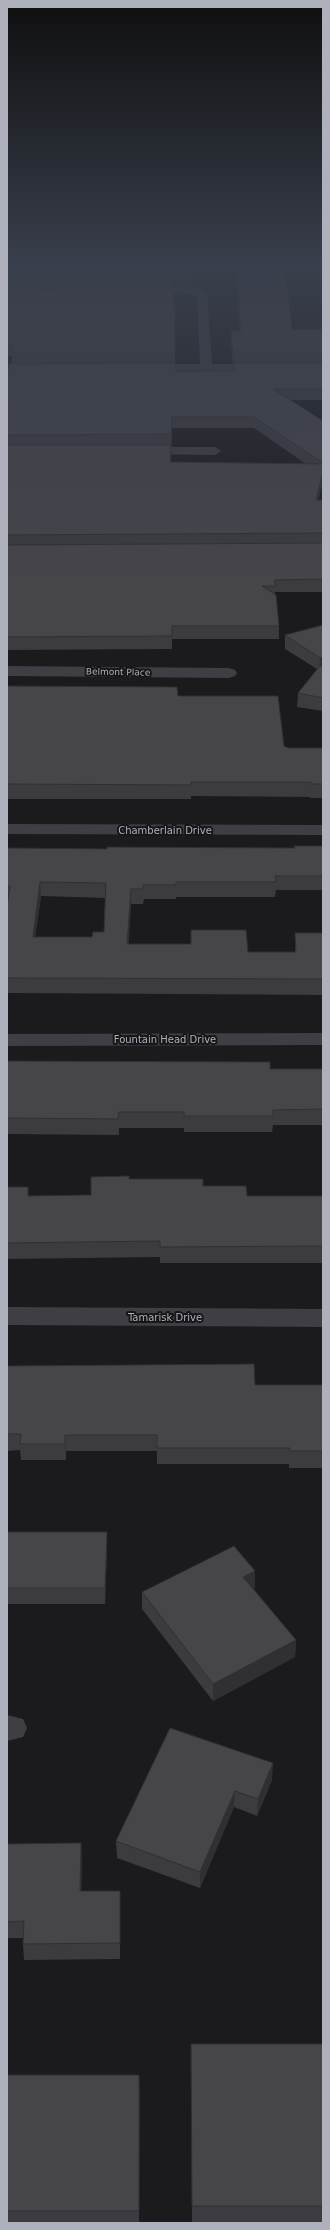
<svg xmlns="http://www.w3.org/2000/svg" width="330" height="2230" viewBox="0 0 330 2230" font-family="'DejaVu Sans',sans-serif">
  <style>
    .lines { fill: none; stroke-linecap: round; stroke-linejoin: round }
    .minor { fill: #3e3e44; fill-rule: evenodd }
    .wall { fill: #3b3b40; fill-rule: evenodd }
    .shaded-wall { fill: #303034 }
    .building { fill: #45454a; stroke: #303034; fill-rule: evenodd }
    .labels { text-anchor: middle; dominant-baseline: central; stroke-width: 4; stroke-linejoin: round; paint-order: stroke }
    .far-street-label { font-size: 9px; fill: #aeb0bc; stroke: #161618 }
    .street-label { font-size: 10px; fill: #aeb0bc; stroke: #161618 }
  </style>
  <rect width="100%" height="100%" fill="#1b1b1d"/>
  <g class="lines">
    <!-- minor -->
    <path class="minor" d="M180 286 202 289 207 292 212 364H323V372L142 370 140 368 146 364H200L197 295 180 292 142 294 137 291 142 288Z
      M140 447H215L221 451 215 455 135 454 134 451Z
      M7 666 229 668 235 670 237 673 235 676 229 678 7 676Z
      M7 824 323 825V835L7 834Z
      M323 1033V1045L7 1046V1034Z
      M7 1307 323 1309V1327L7 1325Z
      M7 1715 23 1719 27 1728 23 1737 7 1741Z"/>
  </g>
  <!-- wall -->
  <path class="wall" d="M7 265 194 267V278H170V284L175 311V363L176 371H234V363H233L231 342V331H240L235 265H284L292 329H323V400H291L323 421V482L318 500H323V592H275L279 626V639H172V649L7 650V375L12 364V356H7V308L8 303 7 304ZM172 428H254L306 464 171 462Z
    M323 625V711L297 707 298 693 317 669 285 649V635Z
    M7 686 178 696 288 748H323V798H310V797L191 796V799H7Z
    M323 846V890H276L275 897H176V899H144L143 904H131L128 944H191V930L248 952H295V933H323V995L7 993V905L8 901H7V848L107 849 294 848ZM41 896 105 898 104 932 92 937H35Z
    M7 1061 270 1069H323V1125H273L272 1132H184V1128H119V1135L7 1134Z
    M129 1179 203 1186 247 1196H323V1263H160V1257L7 1259V1187L29 1196 91 1195Z
    M7 1366 255 1385H323V1468H289V1464H157V1451H66V1460H21L20 1450 7 1451Z
    M7 1532H107V1549L105 1604H7Z
    M255 1571V1588H253L296 1640 295 1657 213 1701 142 1609V1592Z
    M170 1728 272 1780 257 1816 234 1807 200 1888 117 1858 116 1841Z
    M81 1843 82 1860 81 1891H120V1959L24 1960 23 1944V1938H7V1844Z
    M191 2044H323V2222H192Z
    M7 2075H139V2223H7Z"/>
  <!-- shaded-wall -->
  <path class="shaded-wall" d="M8 292V302L7 304V293Z
    M323 472V482L315 512 316 500Z
    M323 657V670L319 671 320 658Z
    M40 882 41 896 33 952V937Z
    M131 889V904L128 959 127 944Z
    M65 1435 66 1451V1460L65 1444Z
    M107 1532V1549L105 1604V1588Z
    M255 1571V1588L243 1594V1577Z
    M296 1640 295 1657 213 1701V1684Z
    M273 1763 272 1780 257 1816 258 1799Z
    M235 1791 234 1807 200 1888V1872Z
    M81 1843 82 1860 81 1908 80 1891Z
    M139 2075 140 2091 139 2223Z"/>
  <!-- building -->
  <path class="building" d="M7 265H194V267L169 268 170 274 7 283Z
    M236 265H284L292 329H323V352H233L231 331H241Z
    M171 284 175 311V353H12L13 345H7V308L10 292Z
    M176 363V371H234V363H323V389H273L323 421V463L254 417H172L171 434 7 435V375L9 364Z
    M7 445H171L170 462 323 464V472L316 500H323V533L7 535Z
    M323 543V579L275 580V586H262L276 595 279 626H172V636L7 637V545Z
    M323 625V657L320 658 285 635Z
    M320 666H323V698L298 693Z
    M7 686 177 687 178 696H278L284 746 288 748H323V784H311V782H191V785L7 784Z
    M294 846H323V876H275L276 882H176V885H143V889H131L127 944H191V930H246L248 952H296L295 933H323V979L7 978V905L10 886H7V848L107 849V847L295 848ZM40 882 106 883 104 932H93L92 937H33Z
    M7 1061 270 1062V1069H323V1109L273 1110V1116H184V1112H119L118 1119 7 1118Z
    M129 1176V1179H203V1186H246L247 1196H323V1246L160 1247V1241L7 1243V1187H28V1196L91 1195V1177Z
    M254 1364 255 1385H323V1451H290V1448H157V1435H65V1444H20L21 1434H7V1366Z
    M7 1532H107L105 1588H7Z
    M234 1546 255 1571 243 1577 296 1640 213 1684 142 1592Z
    M170 1728 273 1763 258 1799 235 1791 200 1872 116 1841Z
    M81 1843 80 1891H120V1943L23 1944 24 1921 7 1922V1844Z
    M191 2044H323V2206H192Z
    M7 2075H139V2211H7Z"/>
  <!-- sky -->
  <linearGradient id="sky" x2="0" y2="1"><stop stop-color="#0f0f10"/><stop offset="0.46" stop-color="#393f4c"/><stop offset="1" stop-color="#393f4c" stop-opacity="0"/></linearGradient>
  <rect width="330" height="578" fill="url(#sky)"/>
  <g class="labels">
    <!-- far-street labels -->
    <g class="far-street-label">
      <text transform="translate(118 672) rotate(1)">Belmont Place</text>
    </g>
    <!-- street labels -->
    <g class="street-label">
      <text x="165" y="830">Chamberlain Drive</text>
      <text x="165" y="1039">Fountain Head Drive</text>
      <text x="165" y="1317">Tamarisk Drive</text>
    </g>
  </g>
  <!-- border -->
  <rect width="330" height="2230" fill="none" stroke="#aeb0bc" stroke-width="16"/>
</svg>
